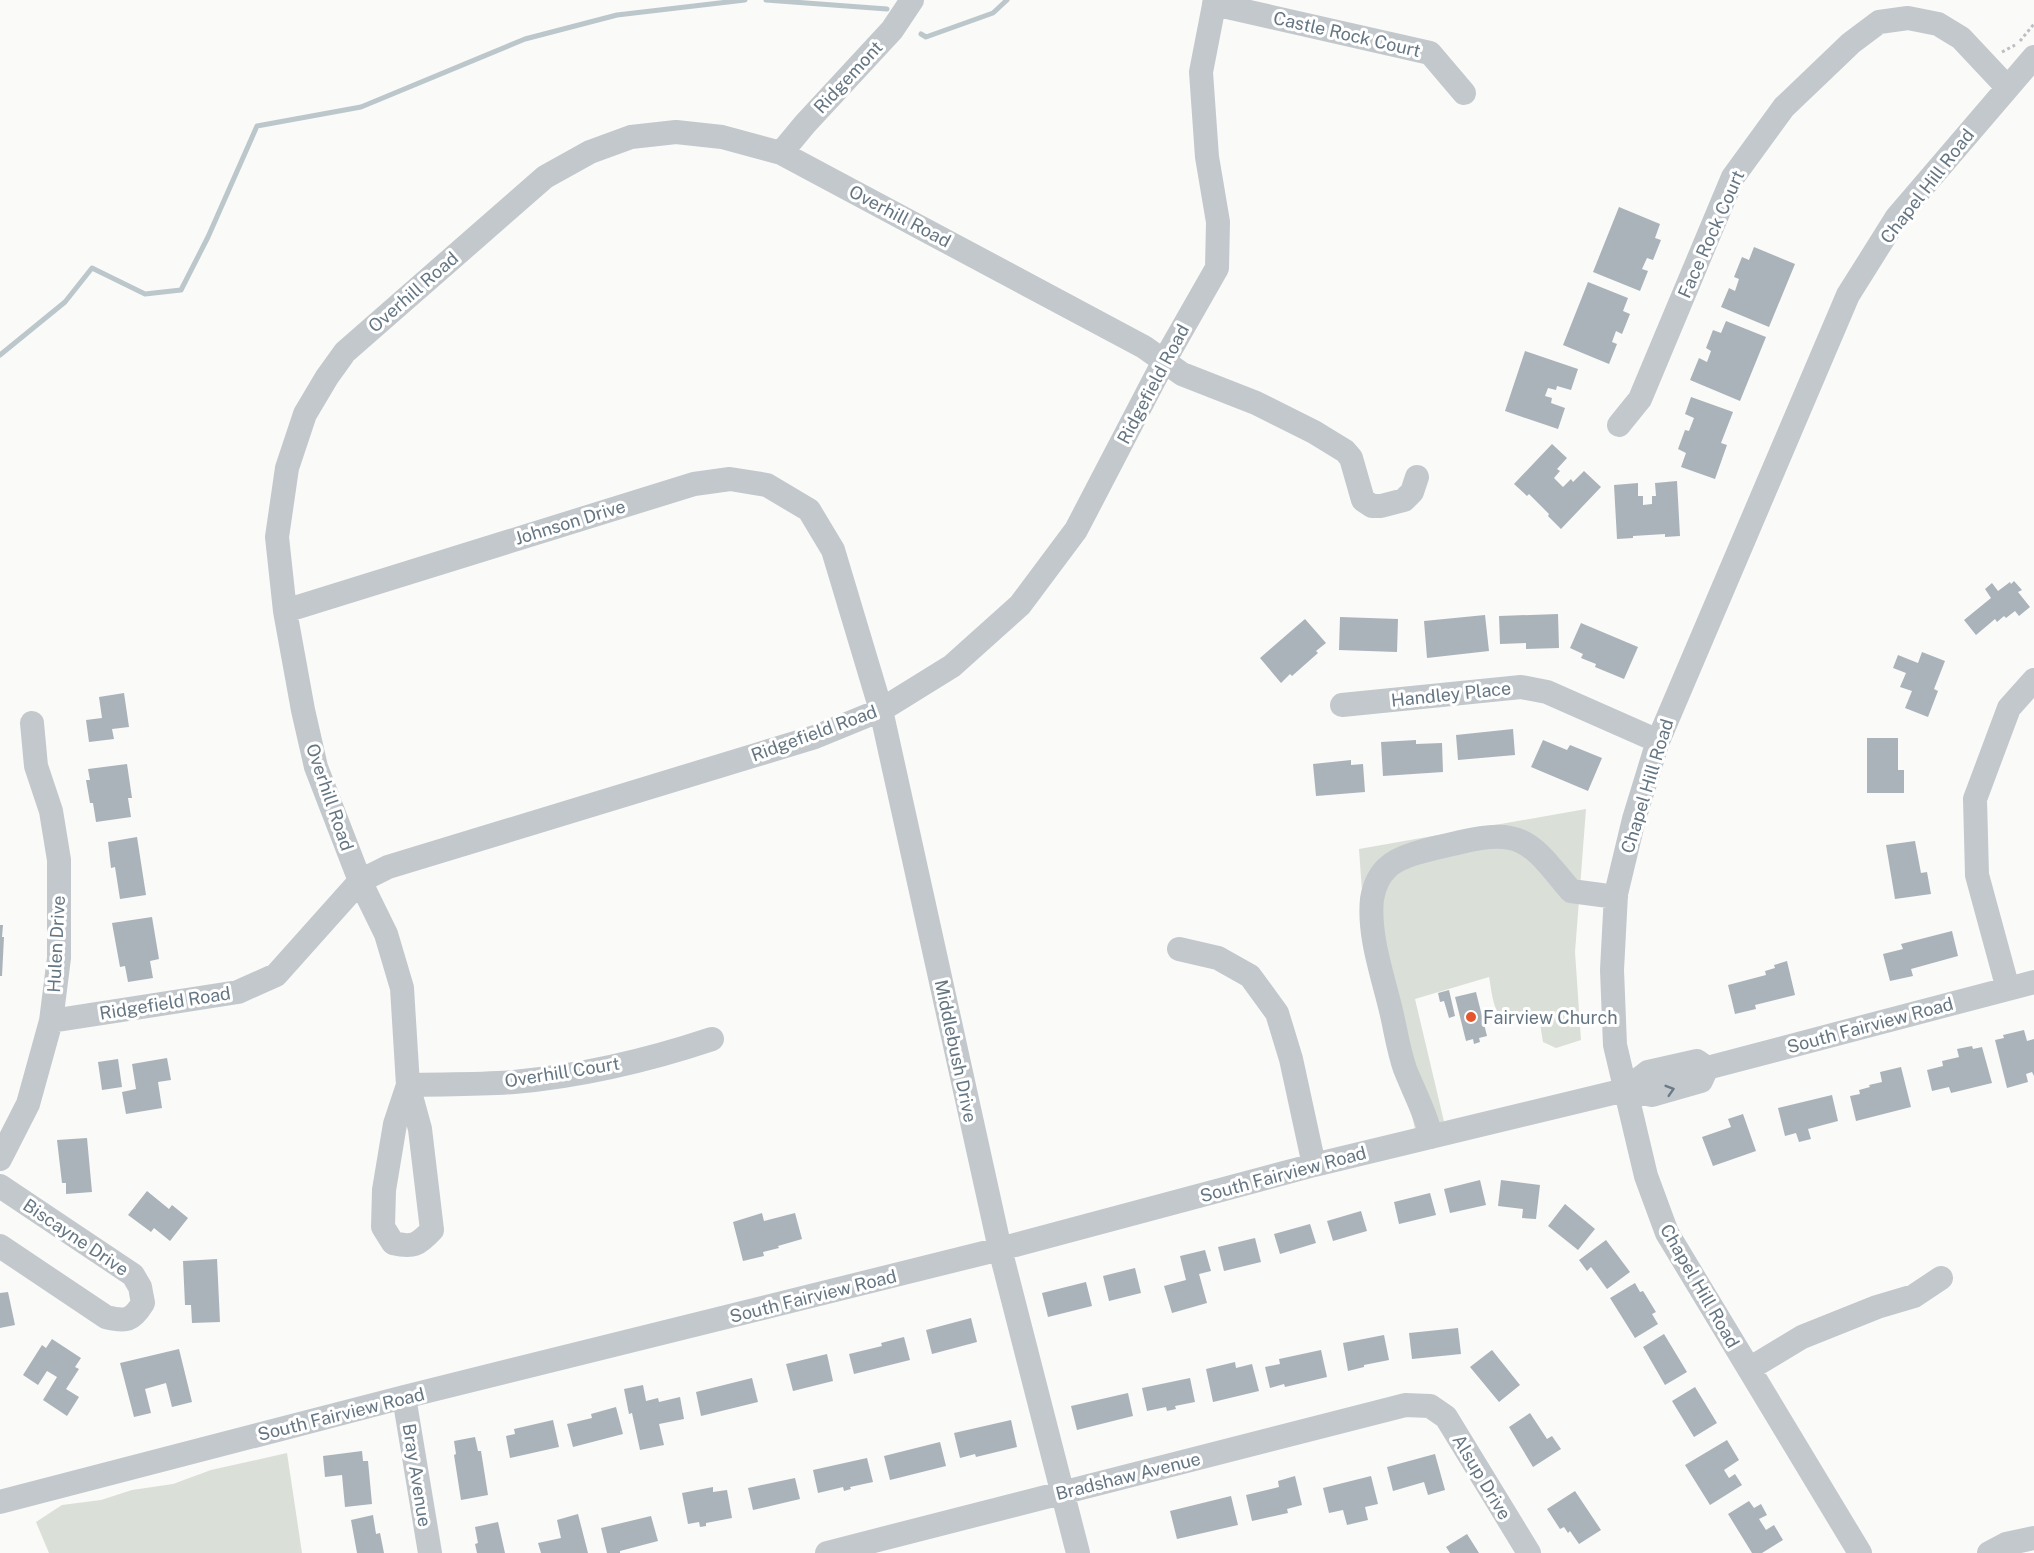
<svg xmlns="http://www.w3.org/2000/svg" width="2034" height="1553" viewBox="0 0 2034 1553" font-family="'Public Sans',sans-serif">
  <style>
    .green { fill: #dadfd7 }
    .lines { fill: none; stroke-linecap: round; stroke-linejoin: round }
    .stream { stroke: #bbc7cb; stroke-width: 5 }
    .building { fill: #aab3b9 }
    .path { stroke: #bbbfc2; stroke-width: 3; stroke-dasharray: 3 3; stroke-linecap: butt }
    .minor { stroke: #c3c8cc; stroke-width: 24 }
    .oneway { stroke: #6a7a87 }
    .poi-dot { fill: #e4572e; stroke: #fff; stroke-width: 2 }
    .labels { text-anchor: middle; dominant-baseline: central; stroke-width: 6; stroke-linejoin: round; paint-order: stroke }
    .street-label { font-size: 18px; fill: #657683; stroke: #fff }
    .poi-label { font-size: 18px; fill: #657683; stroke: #fff; text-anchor: start }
  </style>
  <rect width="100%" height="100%" fill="#fafaf8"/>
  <!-- green -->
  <path class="green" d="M1586 809 1575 952 1581 1040 1556 1048 1543 1042 1538 1011 1516 1014 1511 1020C1493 1021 1492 991 1489 977L1415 999 1446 1130 1417 1138 1362 891 1359 849Z
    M287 1453 302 1553H49L36 1522 62 1505 101 1500 132 1490 173 1484 211 1470Z"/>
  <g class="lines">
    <!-- stream -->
    <path class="stream" d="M766 0 887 9
      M921 34 926 37 993 13 1007 0
      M0 355 65 302 92 268 145 294 181 290 208 237 257 126 361 107 525 39 617 15 745 0"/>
  </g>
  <!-- building -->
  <path class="building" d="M1619 207 1660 224 1655 238 1661 240 1653 260 1647 258 1642 269 1648 271 1640 291 1593 272Z
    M1754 247 1795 264 1769 327 1721 307 1729 288 1735 291 1739 279 1734 277 1742 257 1749 260Z
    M1588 282 1628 298 1623 311 1630 314 1622 334 1616 331 1612 342 1617 344 1609 364 1563 345Z
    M1726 321 1766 337 1740 401 1690 380 1699 358 1707 362 1711 351 1706 348 1713 330 1721 333Z
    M1525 351 1578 369 1571 390 1557 386 1556 390 1548 388 1545 396 1552 398 1551 403 1565 408 1558 429 1505 411Z
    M1691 397 1733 412 1721 443 1727 445 1715 479 1681 467 1686 453 1678 449 1685 430 1689 431 1694 418 1685 414Z
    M1552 444 1567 458 1557 469 1560 471 1554 478 1563 487 1571 479 1573 482 1584 471 1601 487 1561 529 1548 516 1549 514 1529 494 1527 496 1514 484Z
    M1677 481 1680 536 1665 537V534L1633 536V538L1617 539 1614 485 1638 483V496H1643V505L1652 504V496H1656L1655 483Z
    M2014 581 2022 590 2018 592 2030 607 2019 616 2015 611 2006 618 2004 616 1997 622 1995 619 1976 635 1964 620 1991 598 1985 589 1992 583 1998 591 2010 582 2011 584Z
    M1558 614 1559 648 1526 649V643L1500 644 1499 616Z
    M1485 615 1489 651 1427 658 1424 621Z
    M1340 617 1398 619 1397 652 1339 650Z
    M1305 619 1326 643 1316 651 1318 653 1292 676 1290 674 1281 683 1260 658Z
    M1581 623 1638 647 1624 679 1595 667 1596 664 1581 658 1583 654 1570 648Z
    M1922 652 1945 661 1934 689 1938 691 1928 717 1905 708 1912 691 1900 687 1906 673 1893 668 1898 655 1918 663Z
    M124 693 129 727 112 729 114 739 89 742 86 720 102 718 99 697Z
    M1513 729 1515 755 1458 760 1456 735Z
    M1867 738H1898V770H1904V793H1867Z
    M1416 740V744L1442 743 1443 772 1383 776 1381 742Z
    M1543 740 1567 750 1570 745 1602 758 1588 791 1531 767Z
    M1351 760V765L1363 764 1365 792 1316 796 1313 764Z
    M127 764 132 798H128L131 817 96 822 93 803H90L86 780H90L88 769Z
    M137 837 146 895 120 899 115 867 111 868 108 842Z
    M1915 841 1921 873 1927 872 1931 894 1895 899 1886 845Z
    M152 917 159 959 150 961 153 978 128 982 125 966 120 967 112 923Z
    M0 925H3L2 937H4L2 976H0Z
    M1952 931 1958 956 1911 969 1913 976 1890 981 1883 954 1903 949 1901 944Z
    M1787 961 1795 995 1755 1005 1756 1009 1735 1014 1728 985 1766 975 1765 971 1775 968 1774 965Z
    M1449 990 1455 1016 1449 1018 1444 1001 1440 1002 1438 993Z
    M1476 992 1487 1036 1479 1038 1480 1042 1474 1044 1473 1039 1466 1041 1455 997Z
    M2024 1030 2027 1041 2034 1039V1076L2032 1072 2026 1074 2028 1082 2007 1088 1995 1040 2004 1038 2003 1035Z
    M1972 1046 1973 1049 1982 1047 1992 1083 1951 1093 1949 1087 1932 1091 1927 1070 1943 1066 1942 1061 1959 1057 1957 1049Z
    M167 1058 171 1080 158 1082 162 1108 126 1114 122 1092 136 1089 132 1064Z
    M118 1059 122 1087 102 1090 98 1062Z
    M1901 1067 1911 1107 1856 1121 1850 1096 1860 1094 1859 1090 1870 1087 1869 1085 1882 1082 1880 1072Z
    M1832 1095 1838 1121 1808 1129 1811 1139 1799 1142 1796 1133 1785 1136 1778 1108Z
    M1743 1114 1756 1151 1713 1166 1702 1137 1731 1127 1728 1119Z
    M87 1138 92 1192 66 1194V1183H62L57 1140Z
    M1480 1180 1486 1205 1450 1213 1444 1189Z
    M1501 1180 1540 1185 1536 1219 1522 1218 1523 1209 1498 1206Z
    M147 1191 169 1209 172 1205 188 1218 170 1241 154 1228 151 1232 128 1215Z
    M1430 1193 1436 1215 1399 1224 1394 1202Z
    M1565 1204 1595 1229 1578 1250 1548 1226Z
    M1361 1211 1367 1231 1333 1241 1327 1221Z
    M762 1213 764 1221 795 1213 802 1239 778 1246 779 1248 763 1252 764 1256 743 1261 733 1222Z
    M1310 1224 1316 1243 1280 1254 1274 1234Z
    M1255 1238 1261 1262 1224 1271 1218 1247Z
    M1606 1240 1630 1272 1607 1289 1591 1267 1587 1271 1579 1260Z
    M1205 1250 1211 1271 1199 1274 1207 1303 1172 1313 1164 1286 1186 1280 1180 1256Z
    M217 1259 220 1322 192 1323 191 1305H185L183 1261Z
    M1135 1268 1141 1293 1109 1301 1103 1276Z
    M1086 1282 1092 1306 1048 1317 1042 1293Z
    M1635 1283 1640 1292 1643 1291 1656 1312 1652 1314 1658 1324 1635 1338 1610 1298Z
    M8 1292 15 1325 0 1328V1293Z
    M971 1318 977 1342 932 1354 926 1330Z
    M1458 1328 1461 1354 1412 1359 1409 1333Z
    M1664 1334 1687 1372 1665 1385 1643 1347Z
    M1384 1335 1389 1360 1364 1365V1367L1348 1371 1343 1343Z
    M904 1337 910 1360 854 1374 849 1354 882 1346 881 1343Z
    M52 1339 81 1358 75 1367 79 1369 66 1389 79 1397 67 1416 43 1400 57 1377 47 1371 38 1385 23 1375 42 1345 46 1348Z
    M179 1349 192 1402 172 1407 166 1383 145 1389 151 1413 134 1417 120 1363Z
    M1321 1350 1327 1377 1285 1387 1284 1384 1270 1388 1265 1367 1280 1364 1279 1359Z
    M1492 1350 1520 1385 1499 1402 1470 1367Z
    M827 1354 833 1381 793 1391 786 1364Z
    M1235 1362 1236 1368 1252 1364 1259 1391 1213 1402 1206 1369Z
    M752 1378 758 1402 701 1416 696 1392Z
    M1190 1378 1195 1402 1175 1406 1176 1409 1167 1411 1166 1407 1147 1411 1142 1388Z
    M643 1385 646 1401 658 1398 659 1402 680 1397 684 1419 659 1424 664 1445 640 1450 632 1413 629 1414 624 1389Z
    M1695 1387 1717 1423 1694 1437 1672 1401Z
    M1128 1393 1133 1416 1077 1430 1071 1406Z
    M616 1407 623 1434 573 1447 567 1424 592 1418 591 1414Z
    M1530 1413 1547 1439 1552 1436 1561 1449 1533 1467 1509 1427Z
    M553 1420 559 1447 510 1458 506 1436 515 1434 514 1429Z
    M1011 1420 1017 1447 976 1457 975 1454 960 1458 954 1433Z
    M475 1437 478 1451H481L488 1495 461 1500 454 1455 456 1454 454 1441Z
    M1727 1440 1739 1460 1724 1470 1729 1478 1735 1474 1742 1485 1710 1505 1685 1465Z
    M940 1442 946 1466 890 1480 884 1456Z
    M362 1451 363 1461H368L372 1504 345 1507 342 1475 325 1477 323 1456Z
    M1435 1454 1445 1490 1428 1495 1424 1482 1393 1491 1387 1467Z
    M867 1458 873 1482 850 1487 851 1489 844 1491 843 1487 818 1493 813 1470Z
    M1295 1476 1302 1505 1287 1509 1288 1513 1252 1521 1246 1495 1279 1487 1278 1481Z
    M1371 1476 1378 1504 1365 1507 1368 1520 1347 1525 1343 1510 1329 1513 1323 1488Z
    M795 1478 800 1499 753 1510 748 1488Z
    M713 1487V1492L727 1490 732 1518 706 1523V1526L700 1527 699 1522 688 1524 682 1493Z
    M1575 1491 1601 1530 1579 1544 1570 1531 1568 1533 1564 1527 1560 1529 1547 1509Z
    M1231 1496 1238 1525 1177 1539 1170 1511Z
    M1749 1501 1754 1508 1761 1504 1767 1515 1759 1519 1766 1530 1774 1525 1783 1540 1762 1553H1752L1728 1514Z
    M578 1514 588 1553H541L538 1543 561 1538 557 1520Z
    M373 1515 376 1534 380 1533 384 1553H357L351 1520Z
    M651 1516 658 1541 620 1551V1553H607L601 1528Z
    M498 1522 505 1553H477L475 1544 478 1543 475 1527Z
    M1467 1534 1479 1553H1450L1446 1547Z"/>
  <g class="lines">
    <!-- path -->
    <path class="path" d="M2020 41 2034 24
      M2002 52 2015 45"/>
    <!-- minor -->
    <path class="minor" d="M1214 4 1430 53 1464 93
      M781 153 805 124 892 30 912 0
      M1619 425 1640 399 1733 177 1784 107 1851 43 1879 22 1908 18 1938 24 1961 38 2007 87
      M285 611 694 484 730 479 767 485 809 510 833 550 881 710 1000 1249 1078 1553
      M1342 705 1521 687 1547 692 1658 741
      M1179 949 1218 958 1250 976 1277 1013 1291 1059 1314 1165
      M2008 989 1977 875 1975 799 2009 708 2034 680
      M51 1021 238 992 276 975 360 881 388 867 815 737 881 710 952 666 1020 605 1076 530 1164 361 1217 268 1218 222 1207 157 1201 72 1215 0
      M712 1039C649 1060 581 1076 514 1082 479 1085 443 1084 408 1085L395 1124 384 1190 383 1227 393 1243C413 1248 418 1245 432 1230L420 1129 408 1085 402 988 386 934 360 881 316 767 303 710 285 611 277 537 287 468 305 414 327 377 345 352 545 177 590 152 631 137 676 132 722 137 781 153 1144 347 1182 374 1256 403 1314 432 1345 451 1351 458 1363 500 1372 506H1381L1404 500 1412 492 1417 477
      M1707 1068 2034 982
      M1625 1090 1648 1072 1697 1061 1707 1068
      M1431 1137C1426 1113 1414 1092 1405 1069 1399 1052 1396 1033 1392 1015 1384 979 1368 937 1372 899 1374 887 1379 875 1388 867 1403 853 1441 847 1461 842 1525 827 1532 845 1571 891L1616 897
      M0 1159 28 1104 51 1021 59 958V860L51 811 36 766 32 723
      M0 1186 133 1275 140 1287 143 1303C132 1321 126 1322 106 1317L0 1246
      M1749 1369 1802 1337 1877 1307 1914 1296 1941 1278
      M404 1397 430 1553
      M0 1502 404 1397 1000 1249 1314 1165 1625 1090 1652 1095 1701 1081 1707 1068
      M827 1553 1405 1405 1430 1406 1446 1417 1529 1553
      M1860 1553 1667 1233 1646 1176 1615 1045 1612 970 1616 894 1634 819 1658 741 1848 295 1897 217 2034 57
      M1989 1553 2006 1544 2034 1538"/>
  </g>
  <!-- one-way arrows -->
  <defs><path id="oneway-chevron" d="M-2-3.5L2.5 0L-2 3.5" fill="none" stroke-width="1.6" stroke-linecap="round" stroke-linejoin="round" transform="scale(1.5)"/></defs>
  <use class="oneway" href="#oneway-chevron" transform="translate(1670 1090) rotate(-17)"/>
  <!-- markers -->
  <circle class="poi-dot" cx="1471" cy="1017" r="6"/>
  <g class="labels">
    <!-- street labels -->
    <g class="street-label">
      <text transform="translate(1347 34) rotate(13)">Castle Rock Court</text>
      <text transform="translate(848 77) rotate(-47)">Ridgemont</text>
      <text transform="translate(1927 186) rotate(-52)">Chapel Hill Road</text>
      <text transform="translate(900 216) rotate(28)">Overhill Road</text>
      <text transform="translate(1711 234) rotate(-66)">Face Rock Court</text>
      <text transform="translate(413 292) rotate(-41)">Overhill Road</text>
      <text transform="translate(1153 384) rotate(-62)">Ridgefield Road</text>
      <text transform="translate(570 522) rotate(-17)">Johnson Drive</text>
      <text transform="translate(1451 694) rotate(-6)">Handley Place</text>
      <text transform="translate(814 733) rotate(-20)">Ridgefield Road</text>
      <text transform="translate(1647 786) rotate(-73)">Chapel Hill Road</text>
      <text transform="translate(330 797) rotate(71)">Overhill Road</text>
      <text transform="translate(56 944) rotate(-87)">Hulen Drive</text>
      <text transform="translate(165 1003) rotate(-9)">Ridgefield Road</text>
      <text transform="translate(1870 1025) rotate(-15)">South Fairview Road</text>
      <text transform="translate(956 1051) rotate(78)">Middlebush Drive</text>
      <text transform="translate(562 1072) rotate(-9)">Overhill Court</text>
      <text transform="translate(1283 1174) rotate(-15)">South Fairview Road</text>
      <text transform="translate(76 1237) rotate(34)">Biscayne Drive</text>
      <text transform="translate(1700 1286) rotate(60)">Chapel Hill Road</text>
      <text transform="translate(813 1296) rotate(-14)">South Fairview Road</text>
      <text transform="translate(341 1414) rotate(-14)">South Fairview Road</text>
      <text transform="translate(417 1475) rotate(81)">Bray Avenue</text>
      <text transform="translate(1128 1476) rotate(-14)">Bradshaw Avenue</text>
      <text transform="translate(1482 1477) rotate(59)">Alsup Drive</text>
    </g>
    <!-- poi labels -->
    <g class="poi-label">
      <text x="1483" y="1017">Fairview Church</text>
    </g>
  </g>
</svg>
